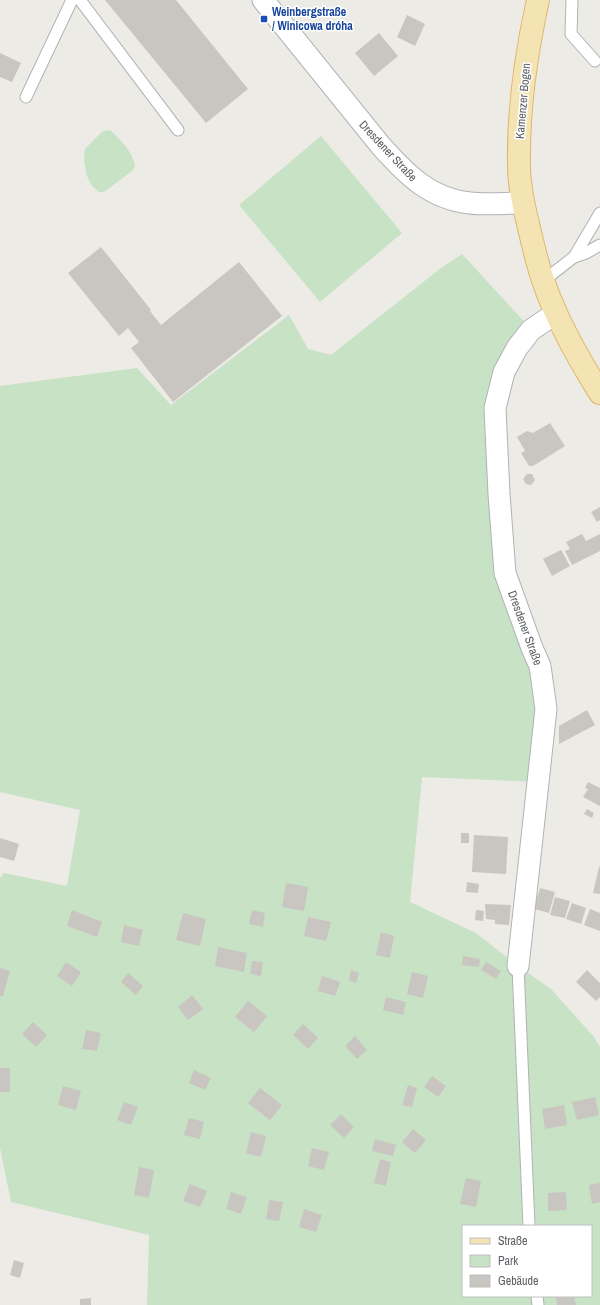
<svg xmlns="http://www.w3.org/2000/svg" width="600" height="1305" viewBox="0 0 600 1305" font-family="'Archivo Narrow',sans-serif">
  <style>
    .green { fill: #c7e2c5; fill-rule: evenodd }
    .building { fill: #c9c6c2 }
    .lines { fill: none; stroke-linecap: round; stroke-linejoin: round }
    .lane-casing { stroke: #b0b3b6; stroke-width: 13 }
    .street-casing { stroke: #b0b3b6; stroke-width: 23 }
    .primary-casing { stroke: #e0b56c; stroke-width: 24 }
    .lane { stroke: #fff; stroke-width: 11 }
    .street { stroke: #fff; stroke-width: 21 }
    .primary { stroke: #f5e4b3; stroke-width: 22 }
    .transit-dot { fill: #1a4fb4; stroke: #fff; stroke-width: 1.5 }
    .labels { text-anchor: middle; dominant-baseline: central; stroke-width: 3; stroke-linejoin: round; paint-order: stroke }
    .transit-label { font-size: 12px; font-weight: bold; fill: #164399; stroke: #fff; text-anchor: start }
    .street-label { font-size: 12px; fill: #5d6164; stroke: #fff }
  </style>
  <rect width="100%" height="100%" fill="#edebe5"/>
  <!-- green -->
  <path class="green" d="M110 130C120 139 133 152 135 166L132 171 104 192H99L92 186 87 176 84 161 85 149 103 131Z
    M321 136 402 233 320 302 239 205Z
    M462 254 531 329 503 371 505 573 540 666 537 782 422 777 410 902 476 933 518 966 551 989 594 1037 600 1047V1305H147L149 1235 11 1202 0 1148V878L4 873 67 886 80 810 0 792V386L137 368 171 405 289 315 308 349 331 355 441 268ZM463 1226H591V1296H463Z"/>
  <!-- building -->
  <path class="building" d="M105 0H176L248 89 206 123Z
    M407 15 425 24 415 46 397 37Z
    M379 33 398 56 374 76 355 53Z
    M0 53 21 63 12 82 0 77Z
    M101 247 151 310 150 311 161 325 239 262 282 316 173 402 131 348 139 342 128 328 119 336 68 273Z
    M550 423 565 446 533 466H529L521 453 525 451 517 437 527 431 533 433Z
    M527 474H532L535 480 531 485 526 484 523 479Z
    M600 507V520L597 522 591 512Z
    M582 534 586 541 600 534V551L572 565 565 551 570 549 566 542Z
    M561 550 570 566 552 576 543 559Z
    M587 710 595 725 559 744V726Z
    M588 782 600 788V806L583 797 588 789 585 788Z
    M587 809 594 813 592 818 584 814Z
    M461 833H469V843H461Z
    M474 835 508 837 506 874 472 872Z
    M0 838 19 844 14 861 0 857Z
    M599 867H600V894L593 893Z
    M467 882 479 884 478 893 466 892Z
    M286 883 308 887 304 911 282 907Z
    M540 888 555 892 549 913 534 909Z
    M555 897 570 901 565 918 550 915Z
    M572 903 586 908 581 924 566 919Z
    M485 904 511 905 509 925 495 924V920L486 919Z
    M590 909 600 913V931L584 925Z
    M72 910 102 922 97 937 67 926Z
    M252 910 265 913 263 927 249 924Z
    M476 910 484 911 483 921 475 920Z
    M183 913 206 919 200 946 176 940Z
    M308 917 331 922 326 941 304 936Z
    M124 925 143 930 139 946 121 942Z
    M381 932 394 936 390 958 376 955Z
    M218 947 247 953 244 972 215 966Z
    M463 956 480 959 479 967 462 965Z
    M252 961 263 962 261 976 250 974Z
    M66 962 81 972 72 986 57 976Z
    M486 962 501 971 496 979 481 970Z
    M0 968 10 971 3 996H0Z
    M351 970 359 973 356 983 349 980Z
    M587 970 600 983V997L596 1001 576 982Z
    M412 972 428 976 423 998 407 994Z
    M128 973 143 986 136 995 121 982Z
    M322 976 340 982 335 996 318 991Z
    M192 995 203 1009 188 1020 178 1007Z
    M386 997 406 1002 403 1015 383 1010Z
    M248 1001 267 1016 254 1032 235 1017Z
    M33 1022 47 1035 36 1047 22 1034Z
    M303 1024 318 1038 308 1049 293 1035Z
    M86 1030 101 1033 97 1051 82 1049Z
    M355 1036 367 1050 357 1059 345 1046Z
    M0 1068H10V1092H0Z
    M194 1070 211 1078 205 1090 189 1083Z
    M432 1076 446 1086 438 1097 424 1087Z
    M408 1085 417 1088 412 1107 402 1105Z
    M63 1086 81 1091 76 1110 58 1105Z
    M260 1088 282 1105 270 1120 248 1103Z
    M595 1097 599 1115 577 1120 572 1102Z
    M124 1102 138 1107 131 1125 117 1120Z
    M564 1105 567 1125 545 1129 542 1109Z
    M341 1114 354 1127 344 1138 330 1125Z
    M189 1118 204 1122 200 1139 184 1135Z
    M413 1129 426 1140 415 1153 402 1142Z
    M251 1132 266 1136 261 1157 246 1153Z
    M375 1139 396 1145 393 1156 372 1151Z
    M312 1148 329 1152 324 1170 308 1166Z
    M380 1159 391 1162 386 1186 374 1183Z
    M139 1167 154 1170 149 1198 134 1195Z
    M466 1178 481 1181 476 1207 460 1204Z
    M600 1183V1202L592 1204 589 1185Z
    M190 1184 207 1191 200 1207 183 1201Z
    M231 1192 247 1197 241 1214 226 1209Z
    M566 1192 567 1210 548 1211V1193Z
    M269 1200 283 1202 279 1221 266 1219Z
    M304 1209 322 1215 316 1232 299 1227Z
    M14 1260 24 1263 20 1278 10 1275Z
    M556 1296H574L576 1305H557Z
    M91 1298V1305H80V1299Z"/>
  <g class="lines">
    <defs>
      <path id="lane" d="M80 0 178 130
        M572 0 571 34 595 61
        M26 97 72 0
        M574 257 600 213
        M543 281 574 257 586 253 600 245
        M518 966 529 1226
        M537 1296 538 1305"/>
      <path id="street" d="M263 0 381 146C406 174 430 199 470 203 487 205 506 203 523 203
        M518 966 546 709 540 666 532 648 505 573 499 494 495 408 504 372 517 348 531 330 556 313"/>
      <path id="primary" d="M538 0C526 54 518 109 519 165 519 186 524 207 529 228 533 245 537 263 543 280 556 320 578 358 600 393"/>
    </defs>
    <!-- lane casing -->
    <use href="#lane" class="lane-casing"/>
    <!-- street casing -->
    <use href="#street" class="street-casing"/>
    <!-- primary casing -->
    <use href="#primary" class="primary-casing"/>
    <!-- lane -->
    <use href="#lane" class="lane"/>
    <!-- street -->
    <use href="#street" class="street"/>
    <!-- primary -->
    <use href="#primary" class="primary"/>
  </g>
  <!-- markers -->
  <rect class="transit-dot" x="260" y="15" width="8" height="8" rx="2"/>
  <g class="labels">
    <!-- transit labels -->
    <g class="transit-label">
      <text x="272" y="12">Weinbergstraße<tspan x="272" dy="14">/ Winicowa dróha</tspan></text>
    </g>
    <!-- street labels -->
    <g class="street-label">
      <text transform="translate(523 101) rotate(-85)">Kamenzer Bogen</text>
      <text transform="translate(388 151) rotate(47)">Dresdener Straße</text>
      <text transform="translate(525 628) rotate(70)">Dresdener Straße</text>
    </g>
  </g>
  <!-- legend -->
  <rect x="462" y="1225" width="130" height="72" fill="#ffffff" stroke="#bec0c1"/>
  <rect x="470" y="1238" width="20" height="6" fill="#f5e4b3" stroke="#bec0c1"/>
  <text x="498" y="1245" font-size="12" fill="#5d6164">Straße</text>
  <rect x="470" y="1255" width="20" height="12" fill="#c7e2c5" stroke="#bec0c1"/>
  <text x="498" y="1265" font-size="12" fill="#5d6164">Park</text>
  <rect x="470" y="1275" width="20" height="12" fill="#c9c6c2" stroke="#bec0c1"/>
  <text x="498" y="1285" font-size="12" fill="#5d6164">Gebäude</text>
</svg>
